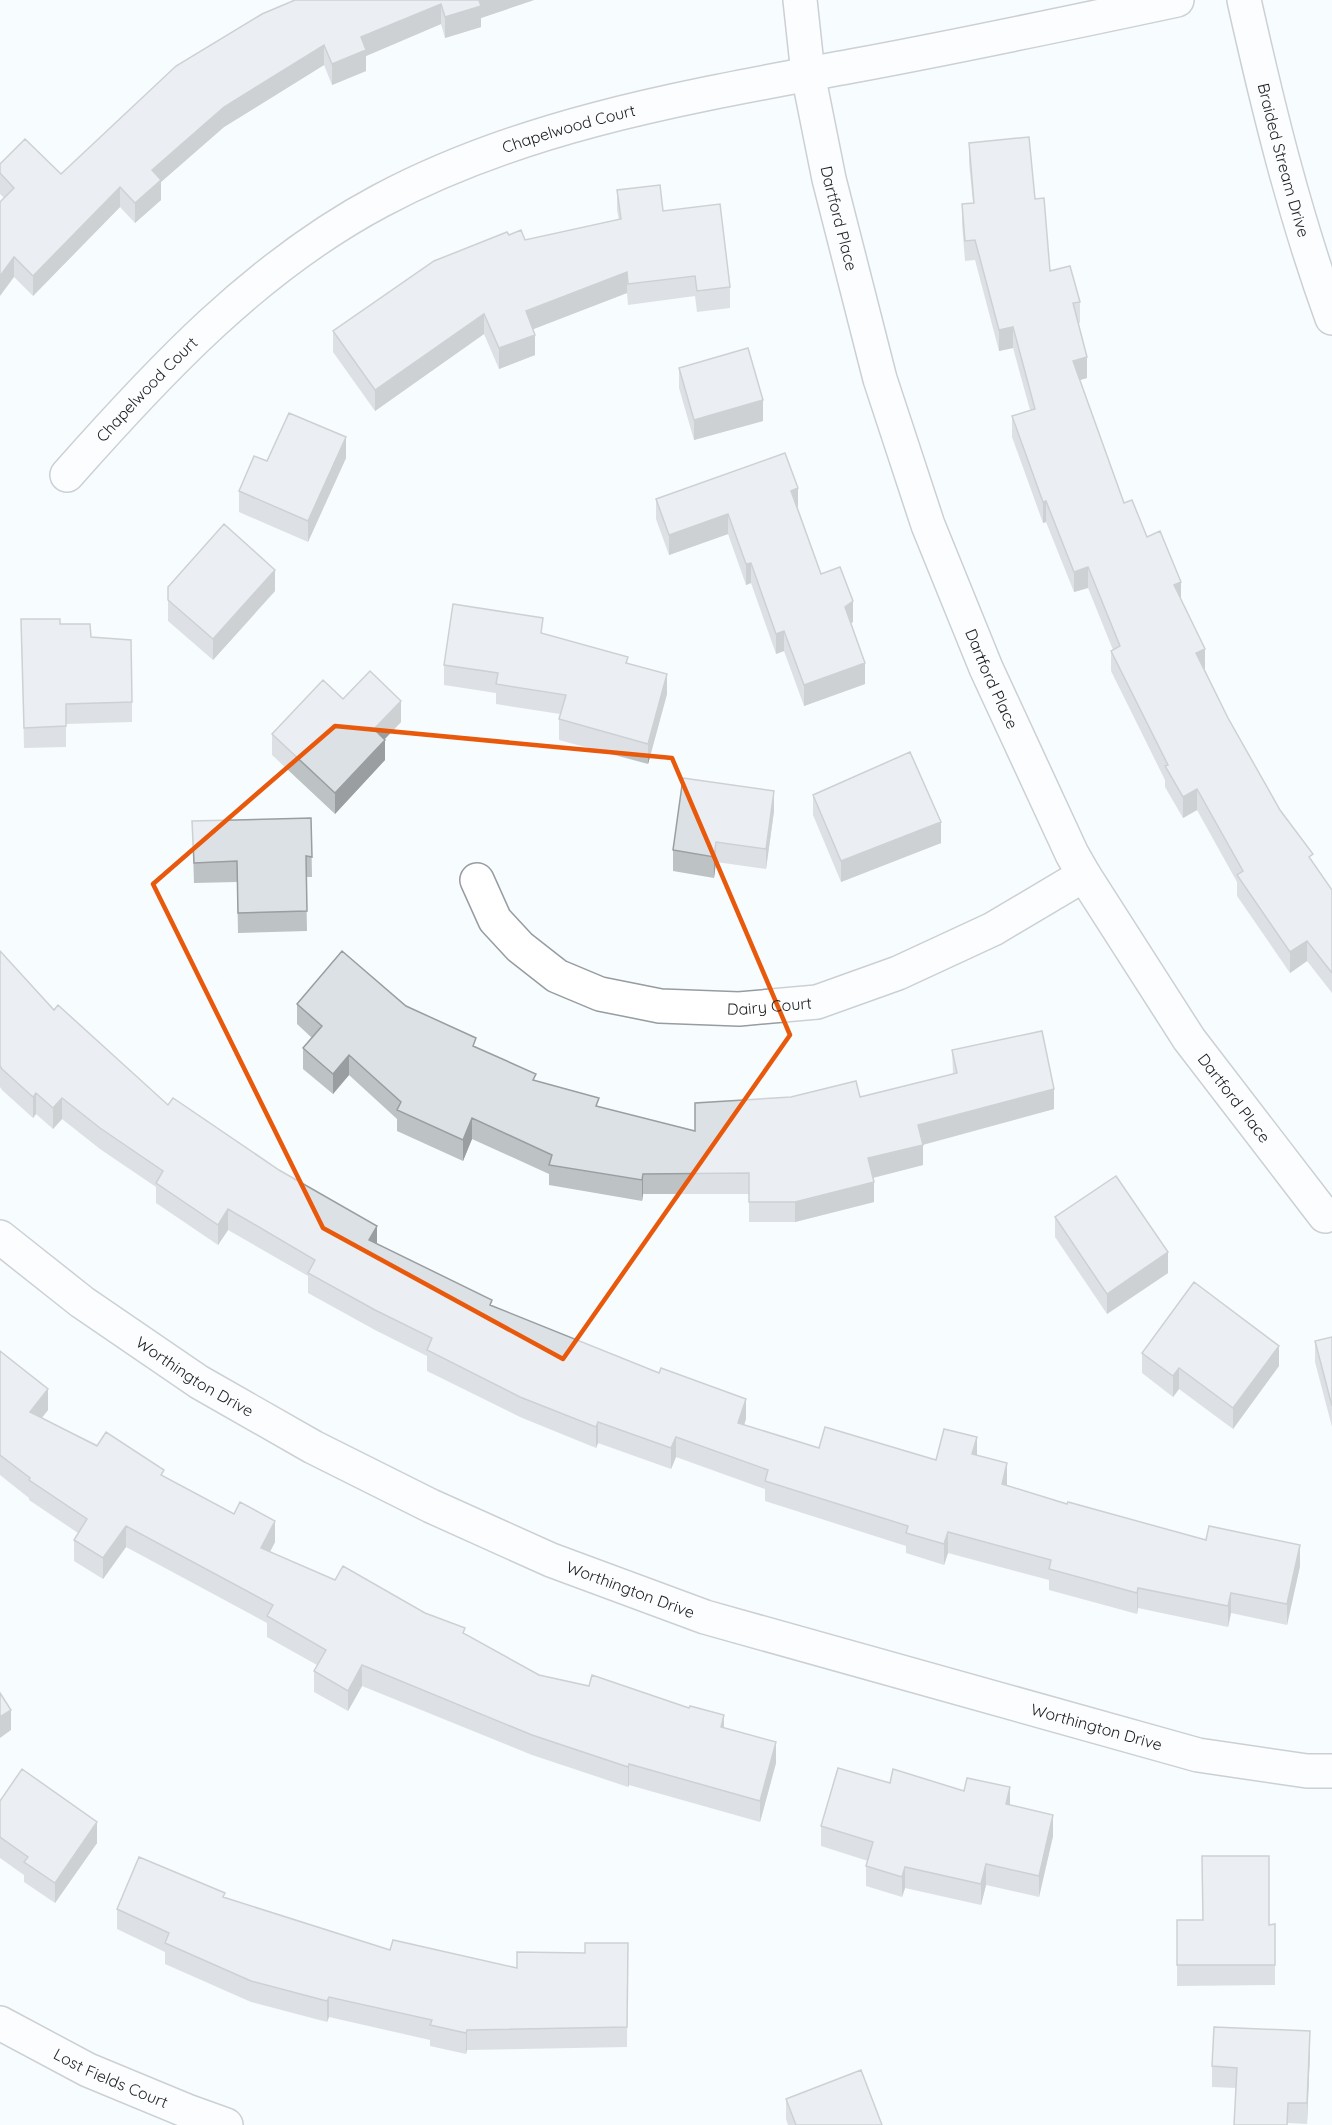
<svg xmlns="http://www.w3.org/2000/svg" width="1332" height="2125" viewBox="0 0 1332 2125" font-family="Quicksand,sans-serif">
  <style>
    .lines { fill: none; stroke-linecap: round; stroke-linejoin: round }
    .minor-casing { stroke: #979ca0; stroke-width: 36 }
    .minor { stroke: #fff; stroke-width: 33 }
    .wall { fill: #bdc2c5 }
    .shaded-wall { fill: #9a9ea0 }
    .building { fill: #dce1e5; stroke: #9a9ea0; stroke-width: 1.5 }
    .marked { fill: none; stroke: #e8590c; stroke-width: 4.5; stroke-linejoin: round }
    .labels { text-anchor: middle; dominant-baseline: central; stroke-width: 4.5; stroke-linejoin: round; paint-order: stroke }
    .street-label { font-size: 16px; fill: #1a1c1e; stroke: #fff }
  </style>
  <rect width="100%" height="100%" fill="#f7fcff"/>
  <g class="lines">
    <defs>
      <g id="minor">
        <path id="s1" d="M800 0 808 74 829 179 880 379 928 525 986 668 1072 854 1084 875 1189 1039 1325 1216"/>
        <path id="s2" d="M1244 0C1268 107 1294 214 1332 318"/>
        <path id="s3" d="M67 475C159 371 256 267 380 201 526 123 692 96 852 66 961 46 1069 23 1177 0"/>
        <path id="s4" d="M477 880 495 920 520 947 557 976 600 994 660 1006 739 1009 817 1002 898 973 993 929 1084 875"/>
        <path id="s5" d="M0 1237 82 1302 199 1382 313 1447 431 1506 551 1560 705 1617 1198 1755 1307 1771H1332"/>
        <path id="s6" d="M0 2023 88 2070 187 2111 226 2125"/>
      </g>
    </defs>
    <!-- minor casing -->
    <use href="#minor" class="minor-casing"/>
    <!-- minor -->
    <use href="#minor" class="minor"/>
  </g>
  <!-- wall -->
  <path class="wall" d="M534 0 481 18V27L445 38 441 24 366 56V71L332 85 324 65 224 127 161 182V200L135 223 120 207 33 296 14 277 4 198 0 194V164L61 174 262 14Z
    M969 143 1035 199 1050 271 1080 302V323H1078L1087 378 1080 380 1124 503 1147 537 1181 599 1205 669 1204 670 1228 718 1280 810 1313 863 1332 890V993L1307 961 1290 973 1237 896V882L1197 810 1183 818 1165 787V780L1111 671V651L1113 650 1088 588 1074 592 1046 522 1043 523 1012 437V416L1030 410 1013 348 999 351 975 260 965 261 962 224V204L973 203 969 163Z
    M617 190 663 211 730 287V308L697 312 695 296 628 305 627 293 533 329 535 355 499 369 484 334 375 411 333 352V331L509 235 525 240 619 220 617 210Z
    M679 368 763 421 694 440 679 388Z
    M346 458 308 542 239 512V491L267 461Z
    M656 499 798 508 821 574 853 622 851 623 865 684 804 706 784 651 776 654 751 583 746 585 728 534 669 555 656 519Z
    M168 587 275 591 213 660 168 621Z
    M21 619 60 624 91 637 132 702V722L66 724V747L24 748Z
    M543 633 628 664 667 694 648 764 559 740V719L560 714 496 704V693L444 685V665Z
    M343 699 401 722 385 739V760L335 814 272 755V734Z
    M813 795 941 843 841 882 813 815Z
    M774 811 766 869 716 862 714 878 673 871V850Z
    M311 818 312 877H306L307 931 238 933 237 882 194 883 192 821Z
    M0 951 54 1010 168 1105 377 1244 492 1306 746 1419 744 1425 819 1448 936 1460 977 1455 1007 1484V1485L1067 1504 1300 1566 1287 1625 1231 1613 1228 1627 1138 1608 1137 1614 1049 1590V1580L948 1553 944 1565 906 1553V1546L765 1501V1489L676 1457 671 1469 598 1443 596 1448 520 1417 427 1371V1356L375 1330 308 1293V1276L228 1230 218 1245 156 1203V1187L100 1149 62 1119 53 1129 36 1114 33 1118 2 1090 0 1087Z
    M297 1004 406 1006 476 1047 536 1081 599 1107 695 1131 860 1097 953 1074 952 1050 1054 1109 923 1145V1165L873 1178 874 1202 795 1222H749V1194H643L642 1201 549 1185V1174L472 1139 463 1161 397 1131V1119L349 1075 333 1094 303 1069V1048L312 1038 297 1024Z
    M1055 1217 1168 1273 1107 1314 1055 1237Z
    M1332 1337V1427L1315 1362V1341Z
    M0 1351 48 1410 42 1418 164 1477 275 1542 270 1552 335 1580 425 1613 539 1675 724 1728 776 1763 760 1822 629 1785 628 1787 532 1755 362 1686 348 1711 314 1692V1671L317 1665 267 1637V1623L126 1547 103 1579 74 1561V1540L78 1533 29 1500V1498L0 1475Z
    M1142 1353 1279 1366 1233 1429 1179 1389 1173 1397 1142 1373Z
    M890 1783 1010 1805 1053 1836 1039 1897 986 1885 981 1905 905 1888 902 1897 866 1886V1866L868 1861 821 1846V1826Z
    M0 1801 97 1843 55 1903 24 1882V1875L0 1858Z
    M225 1898 390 1950 517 1968 628 1943 627 2047 467 2050 466 2054 430 2046V2040L329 2017 327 2022 251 2002 165 1964V1952L117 1929V1909Z
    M1177 1920H1202L1269 1925 1275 1924V1985L1177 1986Z
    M1310 2052 1307 2124 1288 2123 1236 2088 1212 2087V2066Z
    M786 2099 882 2125H788L786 2119Z"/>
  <!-- shaded-wall -->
  <path class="shaded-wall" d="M479 0H534L481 18V27L445 38V17Z
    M441 4V24L366 56V71L332 85V64L361 37Z
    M324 45V65L224 127 161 182V200L135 223V203L152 170 224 107Z
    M120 187V207L33 296V276Z
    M14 257V277L0 296V276Z
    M627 272V293L526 332V311Z
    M484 314V334L375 411V390Z
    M1013 327V348L999 351V330Z
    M535 335V355L499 369V348Z
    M1087 357V378L1073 382V361Z
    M763 400V421L694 440V420Z
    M346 437V458L308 542V521Z
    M798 488V509L791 491Z
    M1046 501V522L1043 523V502Z
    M728 514V534L669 555V535Z
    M751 563V583L746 585V564Z
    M1088 567V588L1074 592V572Z
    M275 570V591L213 660V639Z
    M1181 582V603L1174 585Z
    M853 601V622L845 627V607Z
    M784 631V651L776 654V634Z
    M1205 649V669L1196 674V653Z
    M865 663V684L804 706V685Z
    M667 674V694L648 764V744Z
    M401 701V722L374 750V729Z
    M385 740V760L335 814V793Z
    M1197 789V810L1183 818V797Z
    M774 791V811L766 869V849Z
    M941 822V843L841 882V861Z
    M716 842V862L714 878V857Z
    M1307 941V961L1290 973V952Z
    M349 1055V1075L333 1094V1074Z
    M1054 1089V1109L918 1146V1125Z
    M36 1093V1114L33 1118V1097Z
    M62 1098V1119L53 1129V1108Z
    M472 1118V1139L463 1161V1140Z
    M923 1145V1165L868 1179V1158Z
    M643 1174V1194L642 1201V1180Z
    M874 1182V1202L795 1222V1202Z
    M228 1209V1230L218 1245V1225Z
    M377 1226V1247L369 1240Z
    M1168 1252V1273L1107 1314V1294Z
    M1279 1346V1366L1233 1429V1408Z
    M1179 1368V1389L1173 1397V1376Z
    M48 1389V1410L30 1432V1412Z
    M746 1399V1419L738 1443V1423Z
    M598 1422V1443L596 1448V1427Z
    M676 1437V1457L671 1469V1448Z
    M977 1437V1457L972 1454Z
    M1007 1463V1484L1002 1504V1484Z
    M275 1521V1542L261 1569V1548Z
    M126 1526V1547L103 1579V1558Z
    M948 1532V1553L944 1565V1544Z
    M1300 1545V1566L1287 1625V1604Z
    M1138 1588V1608L1137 1614V1593Z
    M1231 1593V1613L1228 1627V1606Z
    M362 1665V1686L348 1711V1691Z
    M11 1710V1730L0 1738V1717Z
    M724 1715V1735L721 1727Z
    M776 1742V1763L760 1822V1801Z
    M629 1764V1785L628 1787V1767Z
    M1010 1787V1808L1006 1804Z
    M1053 1815V1836L1039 1897V1876Z
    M97 1822V1843L55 1903V1883Z
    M986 1864V1885L981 1905V1884Z
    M905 1867V1888L902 1897V1877Z
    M329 1997V2017L327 2022V2001Z
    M467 2030V2050L466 2054V2033Z
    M1310 2031V2052L1307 2124V2103Z"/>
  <!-- building -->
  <path class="building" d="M295 0H479L481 6 445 17 441 4 361 37 366 50 332 64 324 45 224 107 152 170 161 180 135 203 120 187 33 276 14 257 0 276V202L14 188 0 173V164L25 139 61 174 176 66 262 14Z
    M1029 137 1035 199 1044 198 1050 271 1070 266 1080 302 1073 303 1087 357 1073 361 1124 503 1132 500 1147 537 1160 531 1181 582 1174 585 1205 649 1196 653 1228 718 1280 810 1313 854 1309 857 1332 890V973L1307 941 1290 952 1237 875 1243 871 1197 789 1183 797 1165 766 1168 765 1111 651 1120 646 1088 567 1074 572 1046 501 1043 502 1012 416 1035 409 1013 327 999 330 975 240 965 241 962 204 974 203 969 143Z
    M660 185 663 211 720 204 730 287 697 291 695 276 628 284 627 272 526 311 535 335 499 348 484 314 375 390 333 331 434 261 507 232 509 235 521 230 525 240 621 219 617 190Z
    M748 348 763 400 694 420 679 368Z
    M289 413 346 437 308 521 239 491 254 456 267 461Z
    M785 453 798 488 791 491 821 574 840 567 853 601 845 607 865 663 804 685 784 631 776 634 751 563 746 564 728 514 669 535 656 499Z
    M224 524 275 570 213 639 168 600V587Z
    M453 604 543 618 541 633 628 657 626 663 667 674 648 744 559 719 566 695 496 684 498 673 444 665Z
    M21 619H60V624H90L91 637 131 640 132 702 66 704V726L24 728Z
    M370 671 401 701 374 729 385 740 335 793 272 734 323 680 343 699Z
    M910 752 941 822 841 861 813 795Z
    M683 778 774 791 766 849 716 842 714 857 673 850Z
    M311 818 312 857 306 856 307 911 238 913 237 861 194 863 192 821Z
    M0 951 54 1010 58 1005 168 1105 173 1098 279 1170 377 1226 369 1240 492 1300 490 1305 659 1373 661 1368 746 1399 738 1423 819 1448 825 1427 936 1460 944 1429 977 1437 972 1454 1007 1463 1002 1484 1067 1504 1068 1502 1206 1540 1209 1526 1300 1545 1287 1604 1231 1593 1228 1606 1138 1588 1137 1593 1049 1569 1051 1560 948 1532 944 1544 906 1533 908 1526 765 1481 768 1470 676 1437 671 1448 598 1422 596 1427 520 1397 427 1350 432 1338 375 1310 308 1273 315 1260 228 1209 218 1225 156 1183 163 1171 100 1128 62 1098 53 1108 36 1093 33 1097 2 1069 0 1066Z
    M342 951 406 1006 476 1038 473 1046 536 1074 533 1080 599 1098 596 1106 695 1131V1103L791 1097 856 1081 860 1097 957 1073 952 1050 1042 1031 1054 1089 918 1125 923 1145 868 1158 874 1182 795 1202H749V1173L643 1174 642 1180 549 1165 552 1155 472 1118 463 1140 397 1110 401 1102 349 1055 333 1074 303 1048 322 1026 297 1004Z
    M1116 1176 1168 1252 1107 1294 1055 1217Z
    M1194 1282 1279 1346 1233 1408 1179 1368 1173 1376 1142 1353Z
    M1332 1337V1406L1315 1341Z
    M0 1351 48 1389 30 1412 97 1446 106 1432 164 1470 161 1475 234 1514 240 1502 275 1521 261 1548 335 1580 343 1566 425 1613 465 1628 463 1633 539 1675 589 1686 592 1675 689 1708 690 1706 724 1715 721 1727 776 1742 760 1801 629 1764 628 1767 532 1735 362 1665 348 1691 314 1671 326 1650 267 1616 273 1605 126 1526 103 1558 74 1540 87 1519 29 1480 30 1478 0 1455Z
    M0 1693 11 1710 0 1717Z
    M838 1768 890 1783 893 1769 964 1791 967 1778 1010 1787 1006 1804 1053 1815 1039 1876 986 1864 981 1884 905 1867 902 1877 866 1866 873 1842 821 1826Z
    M22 1769 97 1822 55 1883 24 1862 28 1857 0 1837V1801Z
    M1202 1856H1269V1925L1275 1924V1965H1177V1920H1203Z
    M139 1857 225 1893 223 1897 390 1950 393 1940 517 1968V1952L585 1953V1943H628L627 2027 467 2030 466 2033 430 2025 432 2020 329 1997 327 2001 251 1981 165 1943 169 1933 117 1909Z
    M1214 2027 1310 2031 1307 2103H1288L1287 2125H1234L1237 2068 1212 2066Z
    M861 2070 882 2125H796L786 2099Z"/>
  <!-- marked area -->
  <path d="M0 0H1332V2125H0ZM335 726 672 758 790 1035 563 1359 323 1228 153 884Z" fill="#f7fcff" fill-opacity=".55" fill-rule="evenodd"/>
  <path class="marked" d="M335 726 672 758 790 1035 563 1359 323 1228 153 884Z"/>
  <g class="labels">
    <!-- street labels -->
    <g class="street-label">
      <text stroke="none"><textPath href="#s3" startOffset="621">Chapelwood Court</textPath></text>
      <text stroke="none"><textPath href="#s2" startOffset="165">Braided Stream Drive</textPath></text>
      <text stroke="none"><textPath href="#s1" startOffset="222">Dartford Place</textPath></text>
      <text stroke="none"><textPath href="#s3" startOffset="117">Chapelwood Court</textPath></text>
      <text stroke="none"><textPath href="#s1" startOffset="708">Dartford Place</textPath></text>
      <text stroke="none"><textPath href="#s4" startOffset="345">Dairy Court</textPath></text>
      <text stroke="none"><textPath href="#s1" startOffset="1194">Dartford Place</textPath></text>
      <text stroke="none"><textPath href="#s5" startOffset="240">Worthington Drive</textPath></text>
      <text stroke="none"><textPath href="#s5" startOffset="726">Worthington Drive</textPath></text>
      <text stroke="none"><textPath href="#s5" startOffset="1212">Worthington Drive</textPath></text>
      <text stroke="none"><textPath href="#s6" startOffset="124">Lost Fields Court</textPath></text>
    </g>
  </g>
</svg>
